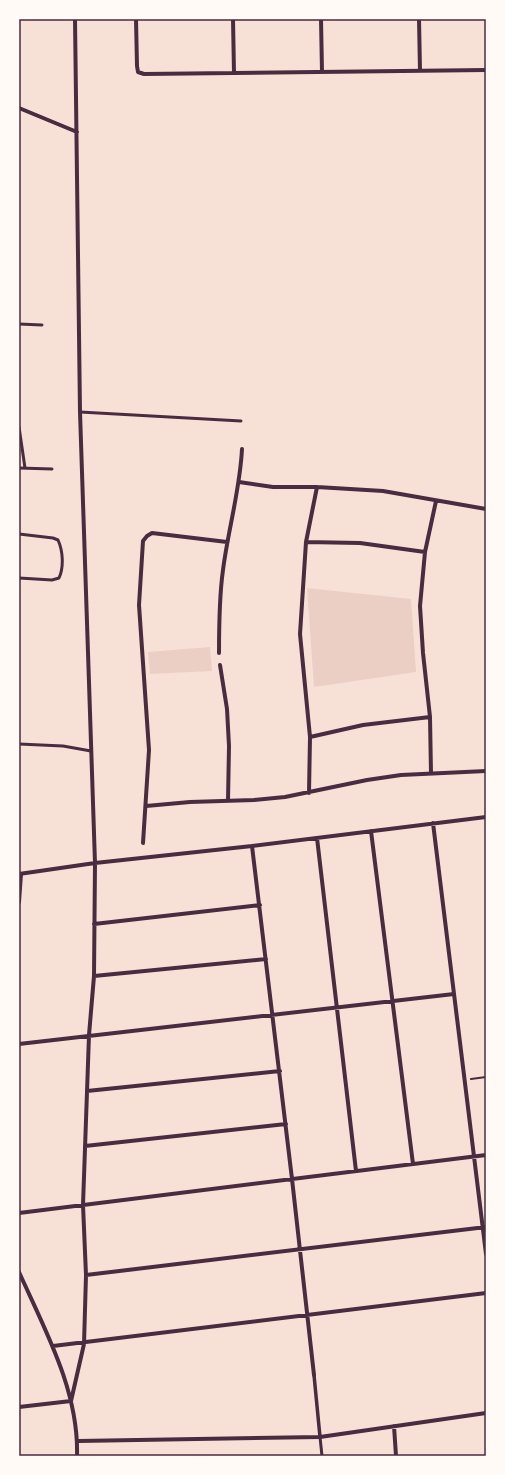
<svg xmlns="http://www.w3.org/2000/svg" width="505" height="1475" viewBox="0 0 505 1475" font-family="'IBM Plex Sans',sans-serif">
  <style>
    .green { fill: #ebcfc5 }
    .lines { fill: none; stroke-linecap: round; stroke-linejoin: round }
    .path { stroke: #4a2c40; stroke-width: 2 }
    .service { stroke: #4a2c40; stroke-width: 3 }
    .pedestrian { stroke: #4a2c40; stroke-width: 3.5 }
    .minor { stroke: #4a2c40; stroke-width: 4 }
    .neatline { fill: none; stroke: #4a2c40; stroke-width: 1.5 }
  </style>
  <rect width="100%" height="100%" fill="#f7e1d7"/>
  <!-- green -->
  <path class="green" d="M307 588 411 599 416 672 314 687Z
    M210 647 212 671 150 674 148 652Z"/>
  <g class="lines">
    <!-- path -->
    <path class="path" d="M471 1079 486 1077"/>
    <!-- service -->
    <path class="service" d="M19 324 42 325
      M80 412 241 421
      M19 427 25 468
      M19 468 52 469
      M19 534 53 538 58 540C63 551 64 567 59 578L52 580 19 578
      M19 744 63 746 91 751
      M320 1437 322 1456"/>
    <!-- pedestrian -->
    <path class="pedestrian" d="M314 1375 320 1437"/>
    <!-- minor -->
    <path class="minor" d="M136 19 137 66 138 72 144 74 486 70
      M233 19 234 73
      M321 19 322 72
      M419 19 420 71
      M19 108 77 132
      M239 482 273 487H317L383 491 486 509
      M306 542 360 543 425 552
      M219 653C219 625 219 598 223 570 228 530 240 490 242 449
      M220 665 227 709 229 746 228 801
      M310 737 363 725 430 717
      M431 773 430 717 423 653 420 606 425 552 436 501
      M309 793 310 737 300 634 306 542 317 487
      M146 806 190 802 254 800 285 797 367 780 401 775 486 771
      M433 823 486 1254
      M371 831 413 1164
      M317 838 356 1171
      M143 843 149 750 139 605 143 541 147 536 152 533 227 542
      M252 846 292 1179 314 1375
      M19 874 95 863 252 846 486 817
      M19 902 21 874
      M94 924 260 905
      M94 976 266 959
      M19 1044 454 994
      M87 1091 280 1071
      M85 1146 286 1124
      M19 1213 486 1155
      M19 1272C45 1330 79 1391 77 1456
      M86 1275 486 1227
      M53 1346 486 1293
      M71 1401 84 1344 86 1275 83 1205 89 1035 94 976 95 863 80 412 75 19
      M19 1407 71 1401
      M394 1426 396 1456
      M78 1441 320 1437 486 1413"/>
  </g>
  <!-- border -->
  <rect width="505" height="1475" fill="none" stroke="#fffaf5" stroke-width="40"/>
  <rect x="20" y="20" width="465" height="1435" class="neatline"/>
</svg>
